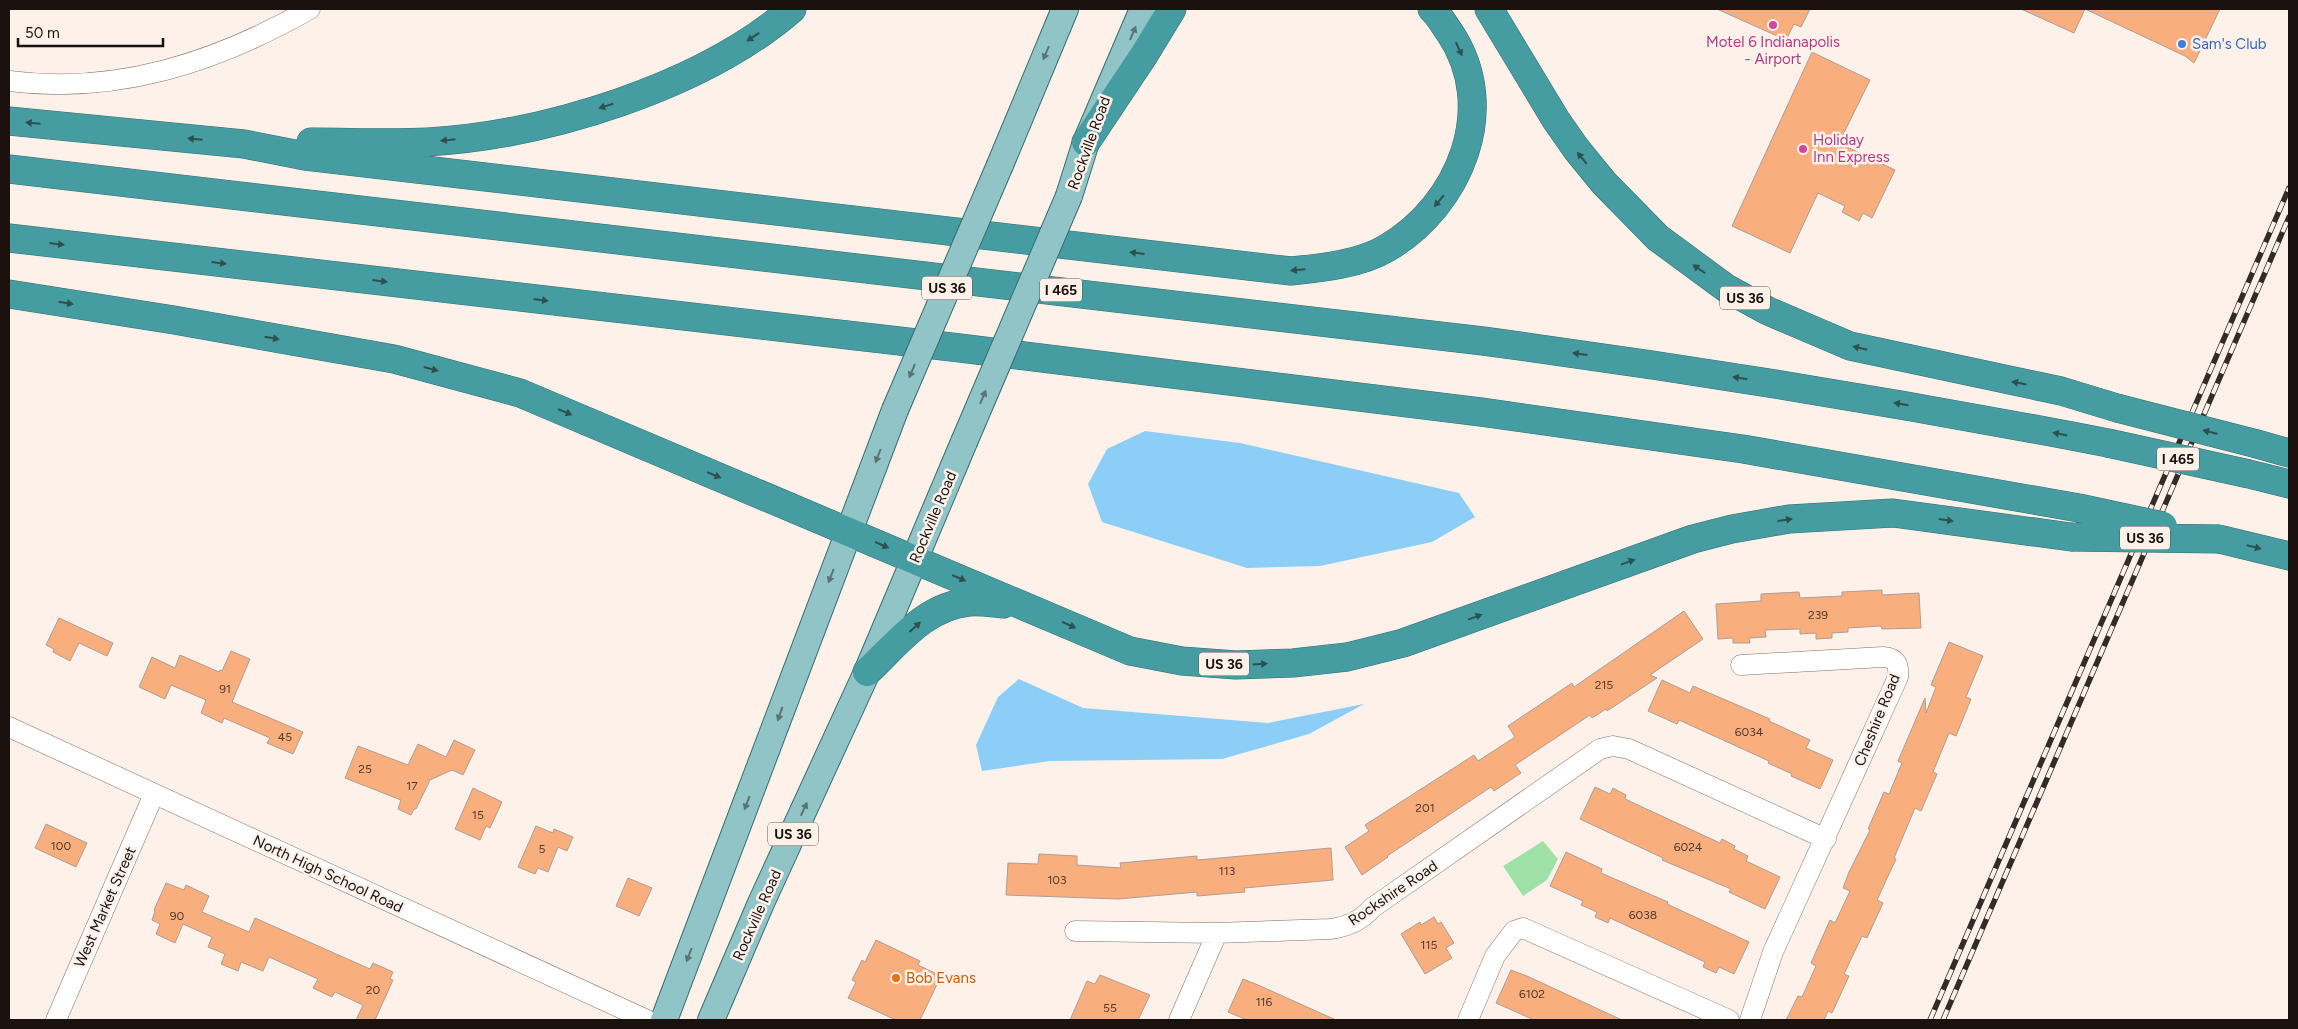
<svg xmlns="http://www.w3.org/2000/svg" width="2298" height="1029" viewBox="0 0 2298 1029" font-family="Figtree,sans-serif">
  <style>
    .green { fill: #a0e1a8 }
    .water { fill: #8dcef6 }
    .building { fill: #f9ae7e; stroke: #af9d93 }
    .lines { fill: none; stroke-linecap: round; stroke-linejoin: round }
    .minor-casing { stroke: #806f65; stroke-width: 21 }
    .major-casing { stroke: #366c6e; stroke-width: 28 }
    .highway-casing { stroke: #366c6e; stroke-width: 29 }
    .minor { stroke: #fff; stroke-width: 20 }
    .major { stroke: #90c4c7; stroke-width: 26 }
    .highway { stroke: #469da1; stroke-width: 28 }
    .rail-casing { stroke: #332b28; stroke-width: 5.5 }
    .rail { stroke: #fdf1ea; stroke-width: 4; stroke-dasharray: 11; stroke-linecap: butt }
    .major-bridge-casing { stroke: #366c6e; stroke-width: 28; stroke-linecap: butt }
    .highway-bridge-casing { stroke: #366c6e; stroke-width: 29; stroke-linecap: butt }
    .major-bridge { stroke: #90c4c7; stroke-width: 26 }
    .highway-bridge { stroke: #469da1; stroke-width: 28 }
    .oneway { fill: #5a7474 }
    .oneway2 { fill: #2d5151 }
    .hotel-dot { fill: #d1479c; stroke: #fdf1ea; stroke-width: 2 }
    .shop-dot { fill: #3f7fe0; stroke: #fdf1ea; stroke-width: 2 }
    .food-dot { fill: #e8710a; stroke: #fdf1ea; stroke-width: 2 }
    .labels { text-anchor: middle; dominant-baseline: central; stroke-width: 5; stroke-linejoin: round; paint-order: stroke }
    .number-label { font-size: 12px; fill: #51392b }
    .shield { fill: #fdf1ea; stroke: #5d5551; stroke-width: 1 }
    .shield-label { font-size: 14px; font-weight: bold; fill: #19120f }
    .hotel-label { font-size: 15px; fill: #b23c85; stroke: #fdf1ea }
    .shop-label { font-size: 15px; fill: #366cbe; stroke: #fdf1ea; text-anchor: start }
    .street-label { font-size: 15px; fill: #19120f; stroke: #fdf1ea }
    .food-label { font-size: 15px; fill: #c56008; stroke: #fdf1ea; text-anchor: start }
  </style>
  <rect width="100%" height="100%" fill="#fdf1ea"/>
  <!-- green -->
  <path class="green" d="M1543 841 1558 859 1547 880 1523 896 1503 866Z"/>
  <!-- water -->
  <path class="water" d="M1145 431 1240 443 1459 493 1475 517 1432 542 1320 566 1247 568 1102 522 1088 484 1107 449Z
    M1019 679 1083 708 1268 723 1364 704 1309 734 1222 759 1050 761 982 771 976 745 998 697Z"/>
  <!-- building -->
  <path class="building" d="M1717 9H1810L1801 27 1794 24 1786 40Z
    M2021 9H2220L2194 63 2185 56 2085 9 2074 33Z
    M1812 52 1870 80 1839 143 1895 170 1872 218 1863 213 1859 221 1842 212 1845 206 1818 193 1790 253 1732 226Z
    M1882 590V595L1919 593 1921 628 1882 629 1881 626 1848 628V632L1832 633V638L1816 639V633L1800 634V629L1765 630 1766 637 1749 638 1750 643H1733V638L1718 639 1716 604 1761 601V594L1799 592 1800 598 1842 596V592Z
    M1684 611 1703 639 1650 675 1657 678 1607 711 1606 709 1592 718 1590 715 1515 765 1521 773 1494 791 1491 787 1387 856 1388 857 1362 875 1345 847 1369 831 1365 825 1474 755 1478 761 1515 737 1508 726 1572 683 1574 687Z
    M59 618 113 643 107 656 79 643 70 661 53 652 54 649 46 645Z
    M1949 642 1983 656 1966 697 1971 699 1956 736 1949 733 1933 772 1937 774 1921 811 1915 808 1894 858 1896 859 1877 900 1883 903 1867 938 1862 936 1844 974 1849 976 1832 1013 1828 1011 1824 1020H1786L1798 996 1802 997 1816 966 1811 963 1830 920 1835 923 1850 891 1843 888 1849 872 1870 830 1868 829 1884 792 1889 794 1902 763 1898 761 1925 698 1926 713 1936 687 1931 685Z
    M231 651 250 659 232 702 303 732 293 754 267 743 270 738 224 718 222 723 201 713 206 700 171 685 165 699 139 687 152 657 175 668 180 655 219 672 220 670 222 671Z
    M1662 680 1690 693 1693 686 1770 719 1769 721 1810 740 1806 748 1833 760 1820 789 1791 776 1792 774 1768 763 1769 761 1679 720 1677 724 1648 711Z
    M454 740 475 750 463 775 452 770 430 780 416 809H414L411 815 398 809 401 800 345 778 358 746 408 765 418 744 446 757Z
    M1595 787 1610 794 1613 788 1626 795 1625 799 1720 843 1722 839 1735 846 1734 849 1748 856 1746 861 1780 877 1765 909 1729 892 1731 889 1662 860 1663 858 1580 819Z
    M473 788 502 802 490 828 486 826 480 840 455 829Z
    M46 824 87 843 76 867 35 848Z
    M536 826 553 833 554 829 573 837 567 851 558 847 548 872 538 868 535 874 518 867Z
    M1331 848 1333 880 1244 888 1245 892 1197 896V892L1118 899 1006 895 1008 863 1038 864 1039 854 1077 856V865L1121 868 1120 863 1197 856V860Z
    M1566 852 1602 869 1601 873 1668 902 1667 904 1749 942 1734 974 1719 967 1716 973 1703 967 1705 962 1610 918 1608 923 1595 917 1597 912 1581 905 1583 901 1550 886Z
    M628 878 652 888 639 916 616 906Z
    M166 883 184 890 186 885 209 896 202 912 249 932 255 918 370 969 373 963 393 972 390 979 393 980 375 1020H356L363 1005 335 992 332 997 313 988 318 979 269 957 263 971 241 962 238 971 221 964 225 954 208 947 212 937 183 924 175 943 156 934 160 924 152 920 155 911 154 910Z
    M1434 917 1438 924 1441 922 1454 943 1446 948 1452 958 1425 974 1401 934 1420 922 1421 925Z
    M876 940 920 961 918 965 941 976 920 1020H896L848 998 856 982 852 980 862 960 865 962Z
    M1511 970 1527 976 1622 1020H1534L1496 1003Z
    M1100 975 1150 995 1138 1020H1070L1087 981 1095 984Z
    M1243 979 1258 985 1336 1020H1247L1228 1012Z"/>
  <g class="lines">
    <defs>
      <path id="minor" d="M9 81C117 95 217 62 310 9
        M1741 665 1883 657C1897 658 1899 665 1898 677L1773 952 1750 1020
        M9 727 647 1020
        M1075 931 1217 933 1330 929C1346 927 1361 921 1372 908L1600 749 1613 746 1629 749 1826 839
        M56 1020 154 794
        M1179 1020 1217 933
        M1468 1020 1495 956 1514 931 1523 928 1729 1020"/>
      <path id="major" d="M1000 165 1065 9
        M1069 196 1086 142 1143 9
        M664 1020 895 410
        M711 1020 761 903 867 672 964 442"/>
      <path id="highway" d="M1489 9 1556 120 1577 150 1604 183 1658 238 1726 288 1768 311 1850 346 2061 391 2117 408
        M9 121 244 144 305 156 1291 271C1321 268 1361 264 1387 248 1460 205 1500 108 1450 33 1444 25 1439 15 1432 9
        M311 142C350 142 389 144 428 142 546 135 702 87 792 9
        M1086 142 1144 55 1172 9
        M9 169 1483 341C1693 369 1901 403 2108 443
        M9 238 960 348 1481 412 1743 449 2079 508
        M9 294 174 320 394 359 520 393 1130 651 1182 661 1236 665 1293 663 1347 657 1403 643 1693 539 1732 529 1789 519 1893 513 2071 537
        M2257 444 2289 453
        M2249 474 2289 484
        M2219 539 2289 556
        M867 672C897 644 925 606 969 602 980 601 992 603 1003 604"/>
    </defs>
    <!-- minor casing -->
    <use href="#minor" class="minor-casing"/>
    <!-- major casing -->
    <use href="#major" class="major-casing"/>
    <!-- highway casing -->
    <use href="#highway" class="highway-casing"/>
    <!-- minor -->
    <use href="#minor" class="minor"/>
    <!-- major -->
    <use href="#major" class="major"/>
    <!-- highway -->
    <use href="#highway" class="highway"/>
    <defs>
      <path id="rail" d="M1930 1020 2289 188
        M1943 1020 2289 217"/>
    </defs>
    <!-- rail casing -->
    <use href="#rail" class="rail-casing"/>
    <!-- rail -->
    <use href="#rail" class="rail"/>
    <defs>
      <path id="major-bridge" d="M895 410 1000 165
        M964 442 1069 196"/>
      <path id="highway-bridge" d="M2117 408 2257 444
        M2108 443 2249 474
        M2079 508 2163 526
        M2071 537 2219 539"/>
    </defs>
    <!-- major-bridge casing -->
    <use href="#major-bridge" class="major-bridge-casing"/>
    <!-- highway-bridge casing -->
    <use href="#highway-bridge" class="highway-bridge-casing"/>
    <!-- major-bridge -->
    <use href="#major-bridge" class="major-bridge"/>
    <!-- highway-bridge -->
    <use href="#highway-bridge" class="highway-bridge"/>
  </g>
  <!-- one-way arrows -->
  <defs><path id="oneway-solid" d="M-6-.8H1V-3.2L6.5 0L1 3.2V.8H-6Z" transform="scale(1.25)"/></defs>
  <g class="oneway">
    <use href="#oneway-solid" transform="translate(1133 33) rotate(-67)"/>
    <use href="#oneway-solid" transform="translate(1046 53) rotate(113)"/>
    <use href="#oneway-solid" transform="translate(912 371) rotate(113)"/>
    <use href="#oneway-solid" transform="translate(983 397) rotate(-67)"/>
    <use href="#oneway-solid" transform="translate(878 456) rotate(111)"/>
    <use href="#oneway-solid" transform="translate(831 576) rotate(111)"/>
    <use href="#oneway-solid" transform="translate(780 714) rotate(109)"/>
    <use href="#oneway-solid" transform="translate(747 803) rotate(111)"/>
    <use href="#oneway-solid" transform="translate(804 809) rotate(-65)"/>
    <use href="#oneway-solid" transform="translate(689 955) rotate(111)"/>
  </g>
  <g class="oneway2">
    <use href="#oneway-solid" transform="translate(753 37) rotate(146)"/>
    <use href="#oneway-solid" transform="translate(1459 49) rotate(65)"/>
    <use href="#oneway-solid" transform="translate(606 106) rotate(163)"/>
    <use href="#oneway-solid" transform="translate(33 123) rotate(-175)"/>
    <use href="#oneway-solid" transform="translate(195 139) rotate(-175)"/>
    <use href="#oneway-solid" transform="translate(448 140) rotate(174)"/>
    <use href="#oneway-solid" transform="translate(1582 158) rotate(-129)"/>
    <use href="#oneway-solid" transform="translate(1439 201) rotate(130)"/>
    <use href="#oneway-solid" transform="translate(57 244) rotate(7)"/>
    <use href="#oneway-solid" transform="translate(1137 253) rotate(-173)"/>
    <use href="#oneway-solid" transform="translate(219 263) rotate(7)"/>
    <use href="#oneway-solid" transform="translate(1699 269) rotate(-145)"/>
    <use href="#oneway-solid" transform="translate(1298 270) rotate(175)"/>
    <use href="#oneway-solid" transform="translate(380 281) rotate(7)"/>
    <use href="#oneway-solid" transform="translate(541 300) rotate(7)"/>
    <use href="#oneway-solid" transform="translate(66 303) rotate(9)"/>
    <use href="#oneway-solid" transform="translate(272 338) rotate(10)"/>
    <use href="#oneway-solid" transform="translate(1860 348) rotate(-167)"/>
    <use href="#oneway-solid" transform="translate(1580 354) rotate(-172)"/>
    <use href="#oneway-solid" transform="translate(431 369) rotate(15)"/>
    <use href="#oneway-solid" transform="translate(1740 378) rotate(-171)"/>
    <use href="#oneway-solid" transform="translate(2019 383) rotate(-169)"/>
    <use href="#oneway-solid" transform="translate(1901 404) rotate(-170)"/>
    <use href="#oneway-solid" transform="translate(565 412) rotate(23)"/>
    <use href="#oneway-solid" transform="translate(2210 432) rotate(-166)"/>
    <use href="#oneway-solid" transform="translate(2060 434) rotate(-169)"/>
    <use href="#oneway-solid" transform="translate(714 475) rotate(23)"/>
    <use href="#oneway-solid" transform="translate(1785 520) rotate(-8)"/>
    <use href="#oneway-solid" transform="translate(1946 520) rotate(8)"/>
    <use href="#oneway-solid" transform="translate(882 545) rotate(24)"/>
    <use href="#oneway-solid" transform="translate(2254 547) rotate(14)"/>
    <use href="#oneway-solid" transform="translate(1628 562) rotate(-20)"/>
    <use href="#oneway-solid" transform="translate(959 578) rotate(23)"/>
    <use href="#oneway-solid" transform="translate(1475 617) rotate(-20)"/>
    <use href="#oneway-solid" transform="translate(1069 625) rotate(24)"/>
    <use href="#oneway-solid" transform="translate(915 627) rotate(-42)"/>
    <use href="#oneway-solid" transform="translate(1260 664) rotate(-3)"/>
  </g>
  <!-- markers -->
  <g class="hotel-dot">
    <circle cx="1773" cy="25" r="5"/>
    <circle cx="1803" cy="149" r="5"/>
  </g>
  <circle class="shop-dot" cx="2182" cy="44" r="5"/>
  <circle class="food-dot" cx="896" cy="978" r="5"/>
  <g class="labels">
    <!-- number labels -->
    <g class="number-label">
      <text x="1818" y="615">239</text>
      <text x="1604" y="685">215</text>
      <text x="225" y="689">91</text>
      <text x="1749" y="732">6034</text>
      <text x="285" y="737">45</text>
      <text x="365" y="769">25</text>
      <text x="412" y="786">17</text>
      <text x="1425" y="808">201</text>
      <text x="478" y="815">15</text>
      <text x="61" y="846">100</text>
      <text x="1688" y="847">6024</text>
      <text x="542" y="849">5</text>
      <text x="1227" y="871">113</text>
      <text x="1057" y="880">103</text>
      <text x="1643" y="915">6038</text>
      <text x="177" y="916">90</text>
      <text x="1429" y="945">115</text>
      <text x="373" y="990">20</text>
      <text x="1532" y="994">6102</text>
      <text x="1264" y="1002">116</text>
      <text x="1110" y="1008">55</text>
    </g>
    <!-- shield labels -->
    <g class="shield">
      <rect x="922" y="276.5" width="50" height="23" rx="4"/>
      <rect x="1040" y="278.5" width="42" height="23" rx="4"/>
      <rect x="1720" y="286.5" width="50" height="23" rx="4"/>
      <rect x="2157" y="447.5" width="42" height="23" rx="4"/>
      <rect x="2120" y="526.5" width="50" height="23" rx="4"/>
      <rect x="1199" y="652.5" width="50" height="23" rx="4"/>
      <rect x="768" y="822.5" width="50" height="23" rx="4"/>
    </g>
    <g class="shield-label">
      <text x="947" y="288">US 36</text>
      <text x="1061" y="290">I 465</text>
      <text x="1745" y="298">US 36</text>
      <text x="2178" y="459">I 465</text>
      <text x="2145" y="538">US 36</text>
      <text x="1224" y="664">US 36</text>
      <text x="793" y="834">US 36</text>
    </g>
    <!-- hotel labels -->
    <g class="hotel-label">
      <text x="1773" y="42">Motel 6 Indianapolis<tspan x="1773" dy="17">- Airport</tspan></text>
      <text x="1813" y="140" text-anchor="start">Holiday<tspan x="1813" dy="17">Inn Express</tspan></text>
    </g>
    <!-- shop labels -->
    <g class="shop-label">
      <text x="2192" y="44">Sam's Club</text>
    </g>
    <!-- street labels -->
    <g class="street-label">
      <text transform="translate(1089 143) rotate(-70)">Rockville Road</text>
      <text transform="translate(933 517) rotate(-67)">Rockville Road</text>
      <text transform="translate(1877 720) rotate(-68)">Cheshire Road</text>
      <text transform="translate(328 874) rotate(25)">North High School Road</text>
      <text transform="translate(1393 893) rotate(-34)">Rockshire Road</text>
      <text transform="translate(105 907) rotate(-66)">West Market Street</text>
      <text transform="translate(757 915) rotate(-66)">Rockville Road</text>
    </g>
    <!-- food labels -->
    <g class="food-label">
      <text x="906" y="978">Bob Evans</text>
    </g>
  </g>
  <!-- border -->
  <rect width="2298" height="1029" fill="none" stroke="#19120f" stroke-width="20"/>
  <!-- scale -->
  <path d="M18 38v8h145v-8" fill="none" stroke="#19120f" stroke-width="2.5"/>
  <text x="25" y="38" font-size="15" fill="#19120f" stroke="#fdf1ea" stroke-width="4" paint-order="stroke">50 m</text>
</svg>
